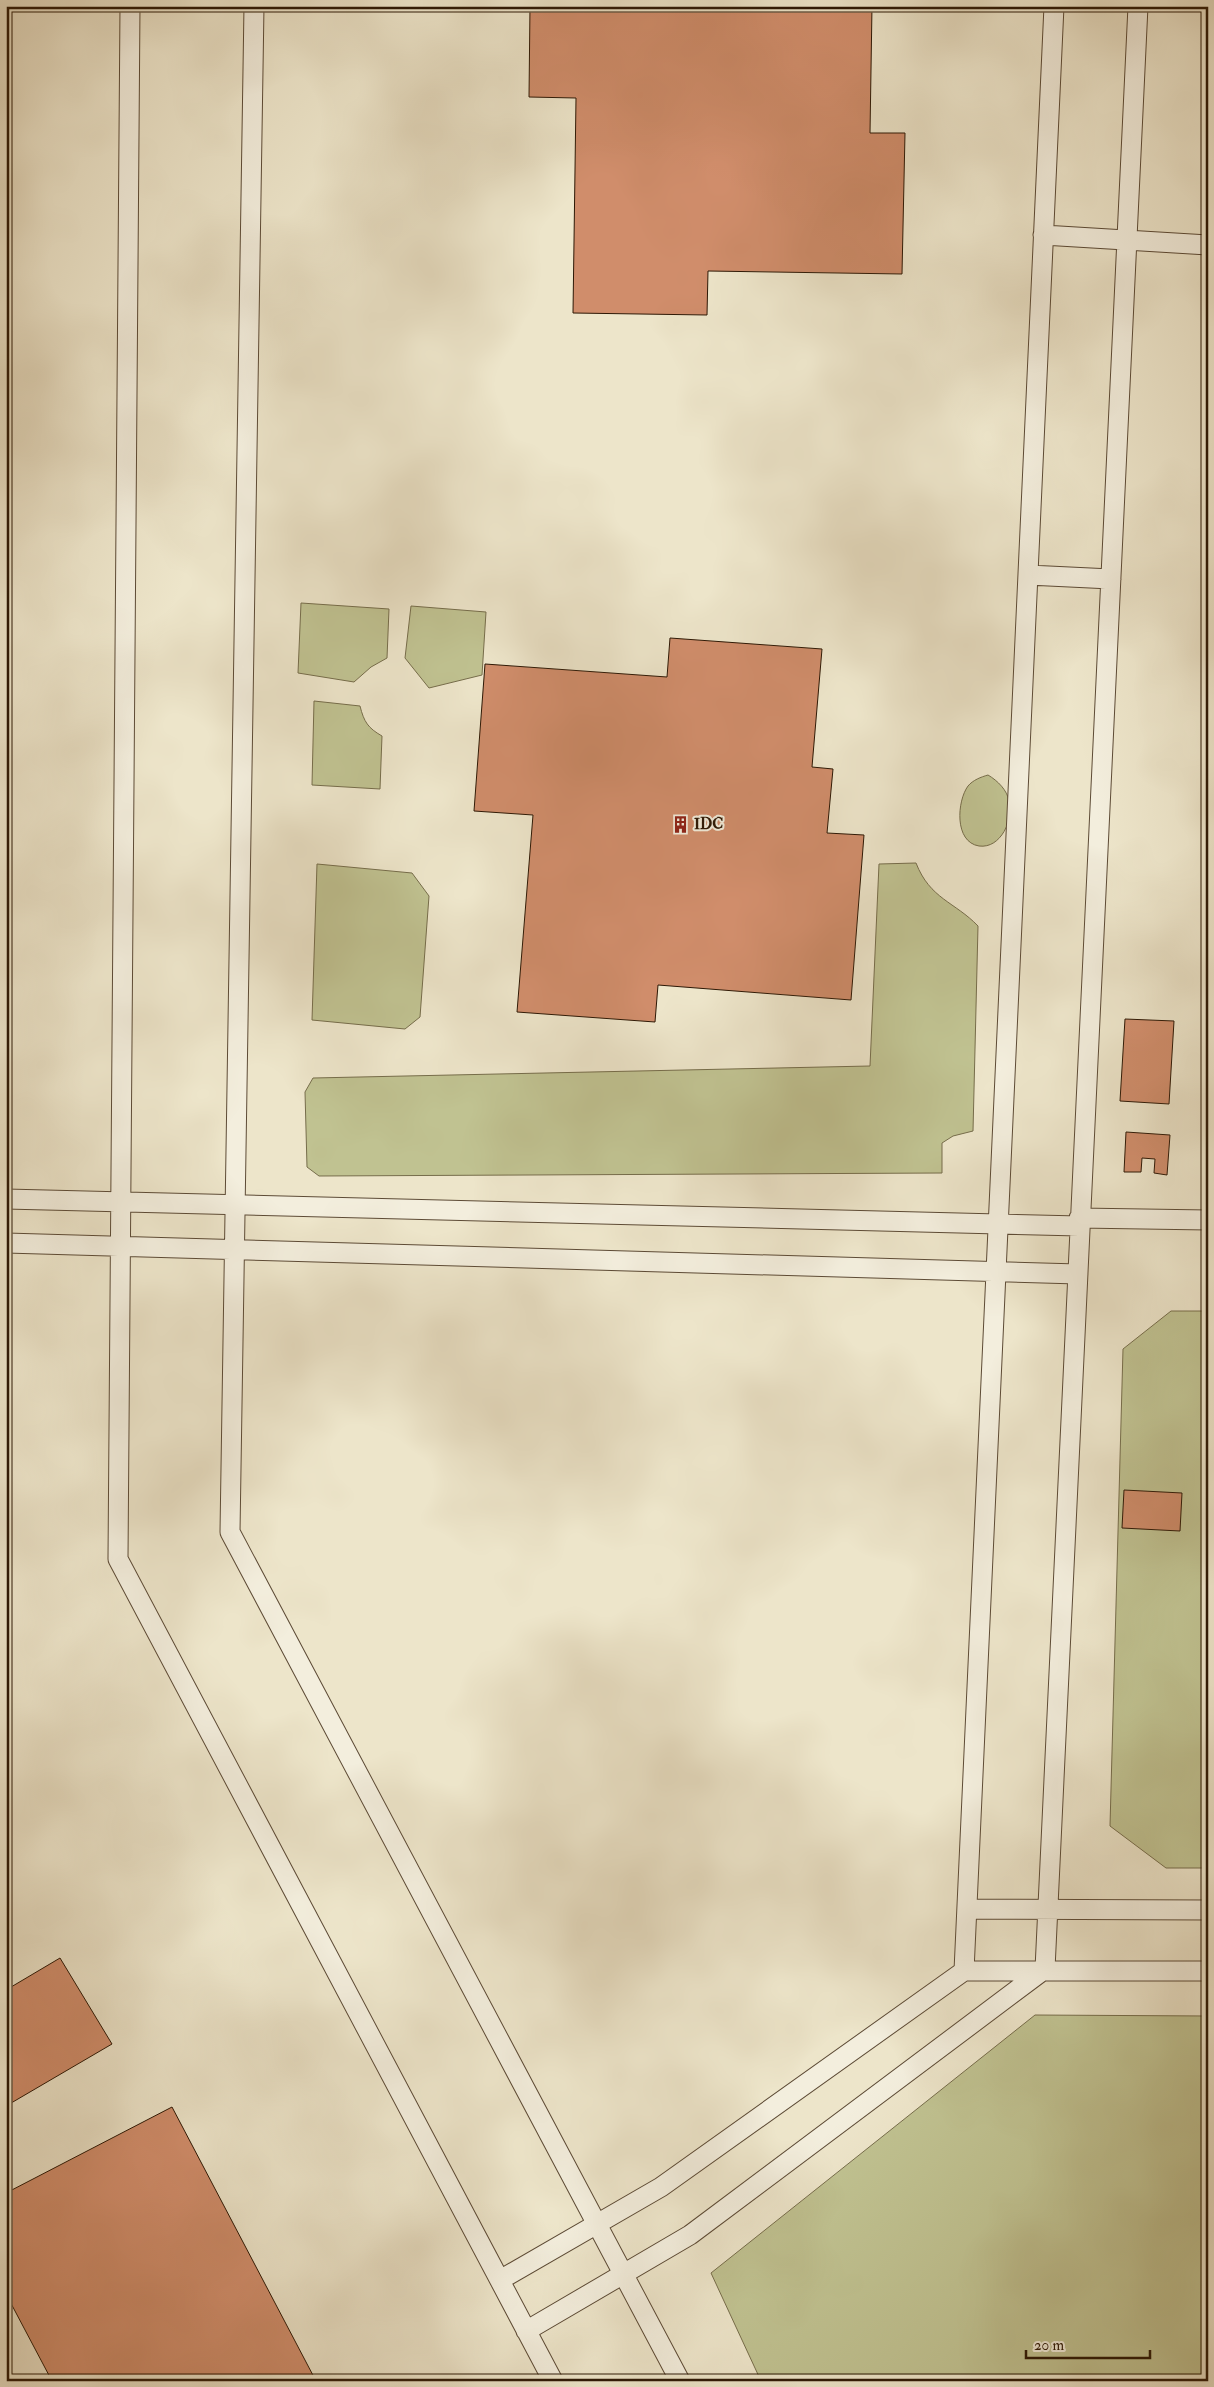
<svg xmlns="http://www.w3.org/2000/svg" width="1214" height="2387" viewBox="0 0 1214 2387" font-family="'IM FELL Double Pica',serif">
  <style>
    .green { fill: #c0c291; stroke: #766d4b }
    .building { fill: #d08d6b; stroke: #2d1805 }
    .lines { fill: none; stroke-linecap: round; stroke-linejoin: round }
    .service-casing { stroke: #5d4b36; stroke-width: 21 }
    .service { stroke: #f3eedd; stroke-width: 19 }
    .labels { text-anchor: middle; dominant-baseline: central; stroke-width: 4; stroke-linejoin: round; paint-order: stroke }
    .poi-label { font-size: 15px; font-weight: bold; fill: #2d1805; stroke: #f3eedd; text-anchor: start }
  </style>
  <rect width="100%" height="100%" fill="#ede5ca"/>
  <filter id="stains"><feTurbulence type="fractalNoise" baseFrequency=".004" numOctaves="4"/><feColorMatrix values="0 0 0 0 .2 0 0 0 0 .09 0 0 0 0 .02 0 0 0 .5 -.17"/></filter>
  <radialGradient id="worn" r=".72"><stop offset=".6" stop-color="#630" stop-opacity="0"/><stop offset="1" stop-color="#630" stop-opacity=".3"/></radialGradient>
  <!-- green -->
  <path class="green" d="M301 603 389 609 387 658 371 667 354 682 298 673Z
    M411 606 486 612 482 675 429 688 405 658Z
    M314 701 360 706C364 722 368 728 382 736L380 789 312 785Z
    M988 775C998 781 1007 790 1009 801 1014 819 1001 849 979 846 954 842 957 801 968 786 973 780 981 777 988 775Z
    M916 863C930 899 955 902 978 926L973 1131 953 1136 942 1143V1173L319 1176 307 1167 305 1092 313 1078 870 1066 879 864Z
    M317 864 412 873 429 896 420 1017 405 1029 312 1020Z
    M1171 1311H1208V1868H1166L1110 1826 1123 1349Z
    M1035 2015 1208 2016V2381H761L711 2273Z"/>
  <!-- building -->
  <path class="building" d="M530 6H872L870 133H905L902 274 708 271 707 315 573 313 576 98 529 97Z
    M670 638 822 649 812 767 833 769 827 833 864 835 851 1000 658 985 655 1022 517 1012 533 815 474 811 485 664 667 677Z
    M1125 1019 1174 1021 1169 1104 1120 1101Z
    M1126 1132 1170 1135 1167 1175 1154 1173 1155 1159 1142 1158 1141 1172H1124Z
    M1124 1490 1182 1493 1180 1531 1122 1528Z
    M60 1958 112 2044 6 2106V1990Z
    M172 2107 316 2381H52L6 2294V2193Z"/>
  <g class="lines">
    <defs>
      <path id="service" d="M130 6 118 1559 553 2381
        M254 6 230 1532 680 2381
        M1043 235 1208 245
        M1028 575 1111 579
        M6 1199 1079 1226
        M1079 1218 1208 1220
        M6 1243 1078 1274
        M967 1909 1208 1910
        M964 1971H1208
        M500 2280 661 2187 964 1971 1054 6
        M526 2331 690 2235 1045 1969 1138 6"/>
    </defs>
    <!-- service casing -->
    <use href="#service" class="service-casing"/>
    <!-- service -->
    <use href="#service" class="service"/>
  </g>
  <!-- icons -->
  <defs>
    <symbol id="building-bare" viewBox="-9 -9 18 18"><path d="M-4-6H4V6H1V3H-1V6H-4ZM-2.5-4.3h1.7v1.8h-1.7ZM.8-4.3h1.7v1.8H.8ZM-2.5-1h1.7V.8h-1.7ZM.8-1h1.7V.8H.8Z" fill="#8f2418" stroke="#f3eedd" stroke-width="2.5" paint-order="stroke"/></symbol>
  </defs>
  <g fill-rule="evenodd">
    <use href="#building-bare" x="668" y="812" width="25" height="25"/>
  </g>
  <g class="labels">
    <!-- poi labels -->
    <g class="poi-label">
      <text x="694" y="824">IDC</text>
    </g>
  </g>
  <!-- margin -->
  <rect width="1214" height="2387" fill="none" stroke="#ede5ca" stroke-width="25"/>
  <rect x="8" y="8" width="1199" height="2372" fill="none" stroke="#2d1805" stroke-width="2.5"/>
  <rect x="12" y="12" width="1189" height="2362" fill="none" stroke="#2d1805"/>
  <!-- scale -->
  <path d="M1026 2350v8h124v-8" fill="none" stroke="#2d1805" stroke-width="2.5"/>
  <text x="1034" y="2350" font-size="15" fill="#2d1805" stroke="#f3eedd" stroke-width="4" paint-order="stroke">20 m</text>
  <rect width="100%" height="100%" filter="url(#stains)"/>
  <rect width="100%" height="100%" fill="url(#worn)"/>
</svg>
